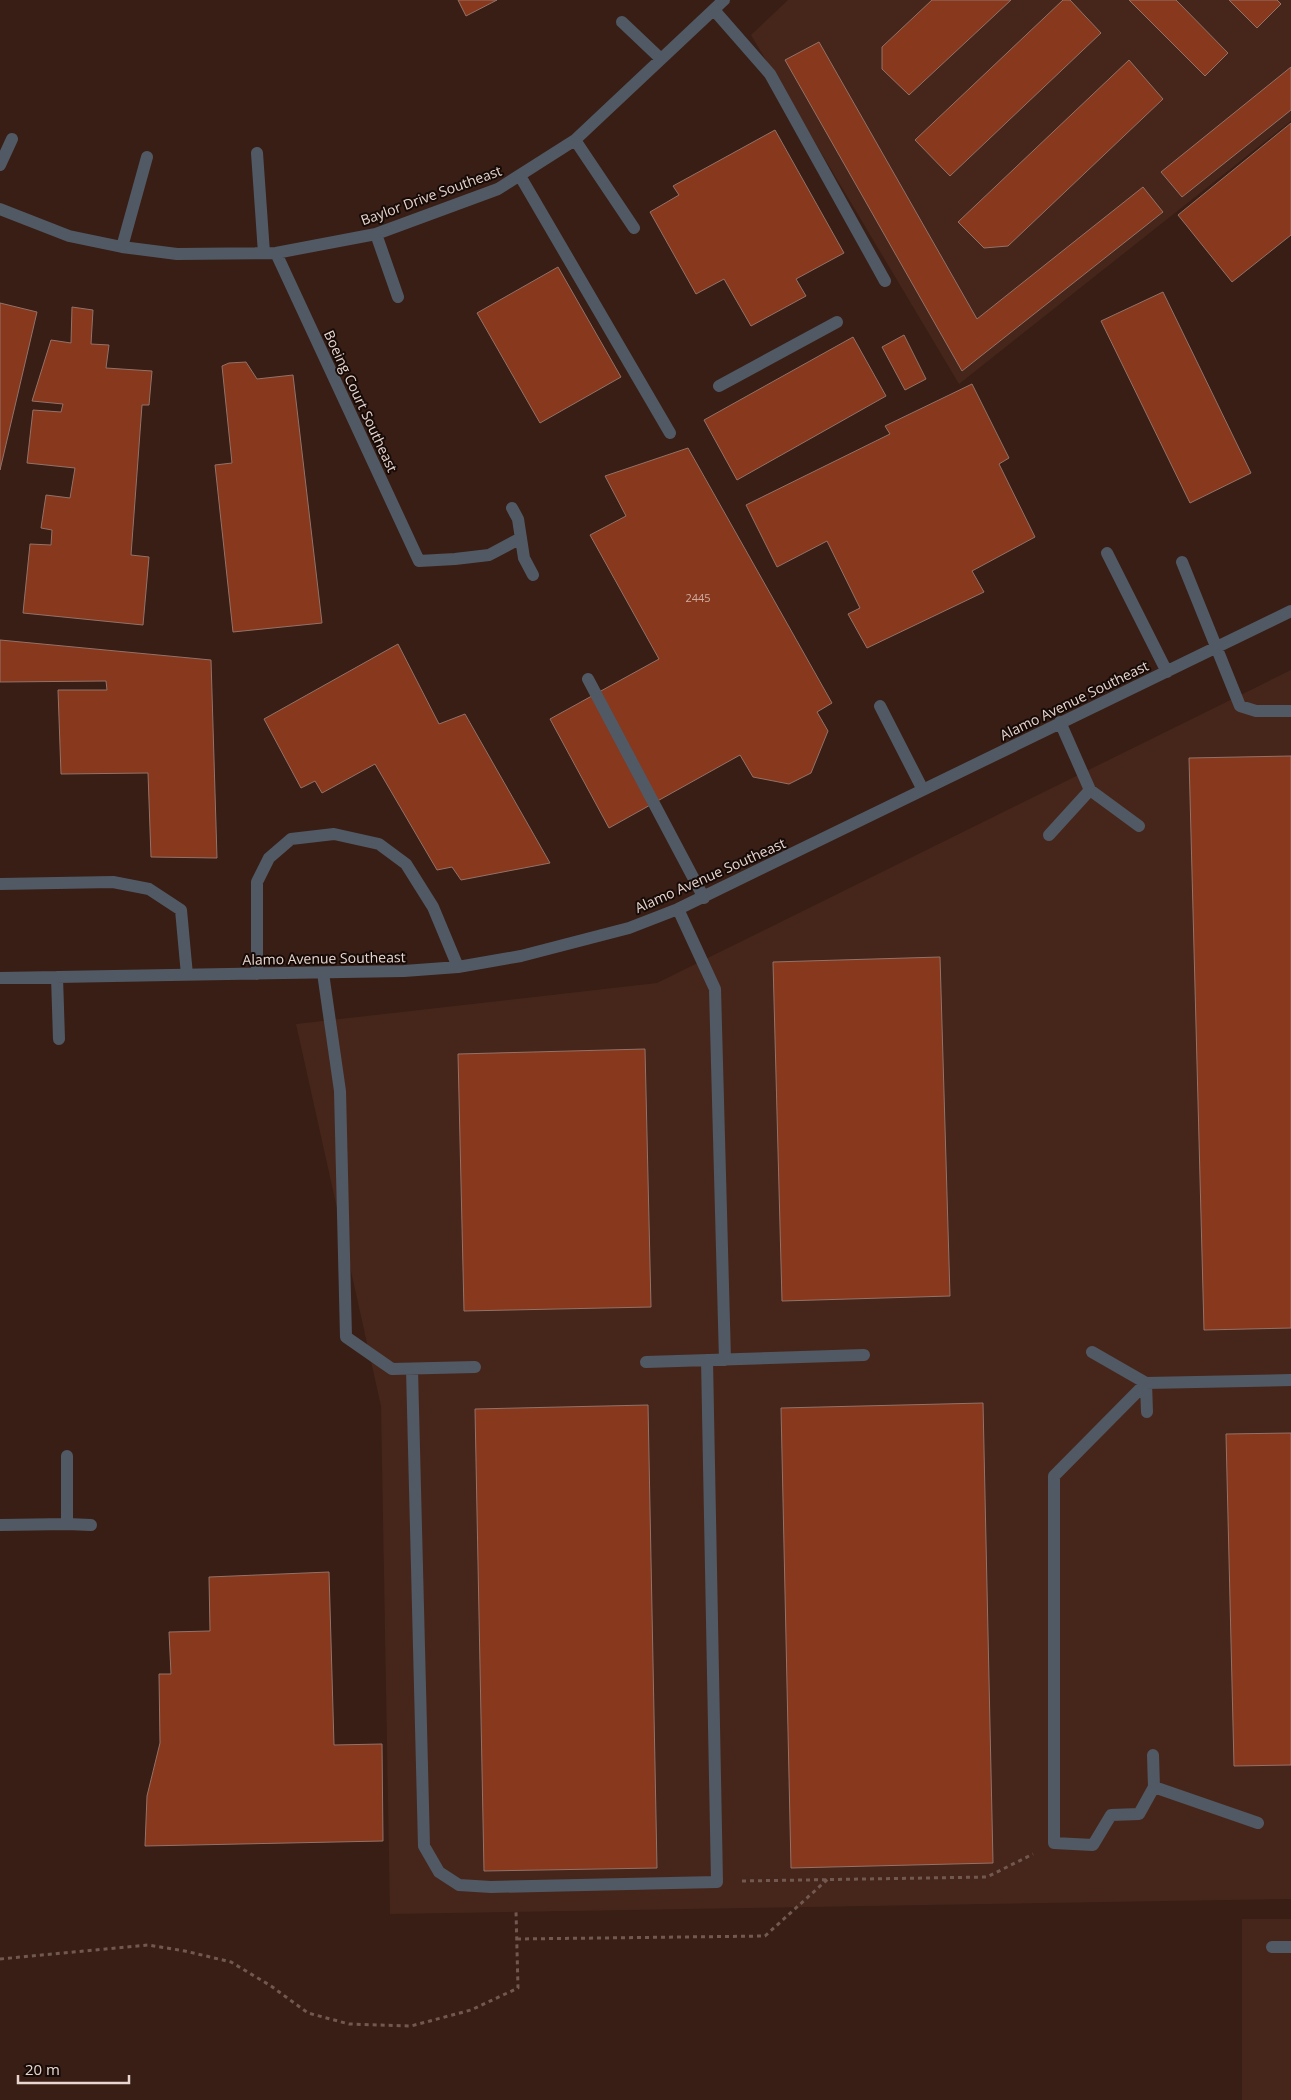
<svg xmlns="http://www.w3.org/2000/svg" width="1291" height="2100" viewBox="0 0 1291 2100" font-family="'Open Sans',sans-serif">
  <style>
    .built { fill: #46261b }
    .building { fill: #87381d; stroke: #937268 }
    .lines { fill: none; stroke-linecap: round; stroke-linejoin: round }
    .path { stroke: #715951; stroke-width: 3; stroke-dasharray: 4 4; stroke-linecap: butt }
    .minor { stroke: #515964; stroke-width: 12 }
    .labels { text-anchor: middle; dominant-baseline: central; stroke-width: 4; stroke-linejoin: round; paint-order: stroke }
    .number-label { font-size: 11px; fill: #d0aea3 }
    .street-label { font-size: 14px; fill: #e9d6d0; stroke: #170b08 }
  </style>
  <rect width="100%" height="100%" fill="#381e15"/>
  <!-- built -->
  <path class="built" d="M788 0H1291V121L959 384 751 35Z
    M1291 670V1899L390 1914 381 1406 296 1024 657 983Z
    M1242 1919H1291V2100H1242Z"/>
  <!-- building -->
  <path class="building" d="M458 0H497L466 16Z
    M932 0H1011L909 95 882 69V47Z
    M1063 0H1070L1101 33 950 176 915 140Z
    M1129 0H1176L1228 53 1205 76Z
    M1229 0H1277L1281 4 1257 28Z
    M819 42 977 319 1143 187 1163 212 962 371 785 60Z
    M1129 60 1163 99 1008 246 984 248 958 222Z
    M1291 67V110L1182 197 1161 172Z
    M1291 123V235L1232 282 1178 215Z
    M775 130 844 253 796 279 806 296 751 326 724 279 696 294 650 212 679 195 673 186Z
    M558 267 621 377 540 423 477 313Z
    M1163 292 1251 473 1190 503 1101 321Z
    M0 303 37 312 0 470Z
    M72 307 93 310 91 344 109 345 106 368 152 371 149 405H142L131 555 149 557 143 625 23 613 30 544 51 545 52 530 41 528 46 495 70 498 75 468 27 463 33 410 61 412 63 404 32 401 51 340 71 343Z
    M904 335 926 379 905 390 882 347Z
    M853 337 886 396 737 480 704 420Z
    M246 362 257 379 293 375 322 623 233 632 215 465 232 463 222 366 229 363Z
    M972 384 1009 458 999 464 1035 537 972 571 984 592 867 648 848 614 860 608 827 541 777 567 746 505 890 434 885 426Z
    M688 448 832 703 817 712 828 731 811 773 789 784 753 777 740 755 609 828 550 719 659 659 590 535 626 516 605 476Z
    M0 640 211 660 217 858 151 857 148 773 61 774 58 690H107L106 681 0 682Z
    M398 644 439 724 465 714 550 863 461 880 452 867 437 870 375 764 322 793 315 781 301 788 264 719Z
    M1291 756V1328L1204 1330 1189 758Z
    M940 957 950 1296 782 1301 773 962Z
    M645 1049 651 1307 464 1311 458 1054Z
    M983 1403 993 1863 791 1868 781 1408Z
    M648 1405 657 1868 484 1871 475 1409Z
    M1291 1433V1765L1234 1766 1226 1434Z
    M329 1572 334 1745 382 1744 383 1841 145 1846 147 1796 160 1743 159 1674H171L169 1632 210 1631 209 1577Z"/>
  <g class="lines">
    <!-- path -->
    <path class="path" d="M742 1881 987 1877 1033 1854
      M517 1939 765 1936 829 1878
      M0 1959 148 1945 185 1951 231 1962 271 1986 308 2013 349 2024 411 2026 471 2010 518 1988 516 1911"/>
    <!-- minor -->
    <path class="minor" d="M714 10 770 74 885 281
      M622 22 661 59
      M575 140 634 228
      M257 153 264 253
      M0 165 12 139
      M520 176 670 433
      M0 209 69 236 122 247 177 254 276 253 376 234 498 189 575 140 724 0
      M376 234 398 297
      M122 247 147 157
      M276 253 419 561 455 559 489 555 521 538
      M719 386 837 322
      M512 508 518 519 524 558 533 575
      M1107 553 1167 672
      M1182 562 1240 706 1256 711H1291
      M588 679 704 898
      M880 706 923 790
      M1060 722 1090 790 1139 826
      M1049 835 1090 790
      M0 884 113 882 149 889 181 910 187 975
      M678 909 715 989 725 1360
      M323 973 340 1091 346 1337 392 1369 475 1367
      M257 974V882L269 858 291 839 334 834 379 844 406 864 433 907 458 967
      M57 977 59 1039
      M0 978 404 971 458 967 521 956 629 928 678 909 1291 611
      M1092 1352 1146 1383 1147 1412
      M646 1362 864 1355
      M412 1369 424 1846 439 1872 459 1885 491 1887 717 1882 707 1360
      M67 1524 91 1525
      M0 1525 67 1524V1456
      M1153 1755 1154 1787 1258 1823
      M1154 1787 1139 1814 1111 1815 1093 1845 1054 1843V1476L1146 1383 1291 1380
      M1272 1947H1291"/>
  </g>
  <g class="labels">
    <!-- number labels -->
    <g class="number-label">
      <text x="698" y="597">2445</text>
    </g>
    <!-- street labels -->
    <g class="street-label">
      <text transform="translate(431 195) rotate(-20)">Baylor Drive Southeast</text>
      <text transform="translate(361 401) rotate(65)">Boeing Court Southeast</text>
      <text transform="translate(1074 700) rotate(-26)">Alamo Avenue Southeast</text>
      <text transform="translate(710 875) rotate(-24)">Alamo Avenue Southeast</text>
      <text transform="translate(324 958) rotate(-1)">Alamo Avenue Southeast</text>
    </g>
  </g>
  <!-- scale -->
  <path d="M18 2075v8h111v-8" fill="none" stroke="#e9d6d0" stroke-width="2.5"/>
  <text x="25" y="2075" font-size="15" fill="#e9d6d0" stroke="#170b08" stroke-width="4" paint-order="stroke">20 m</text>
</svg>
